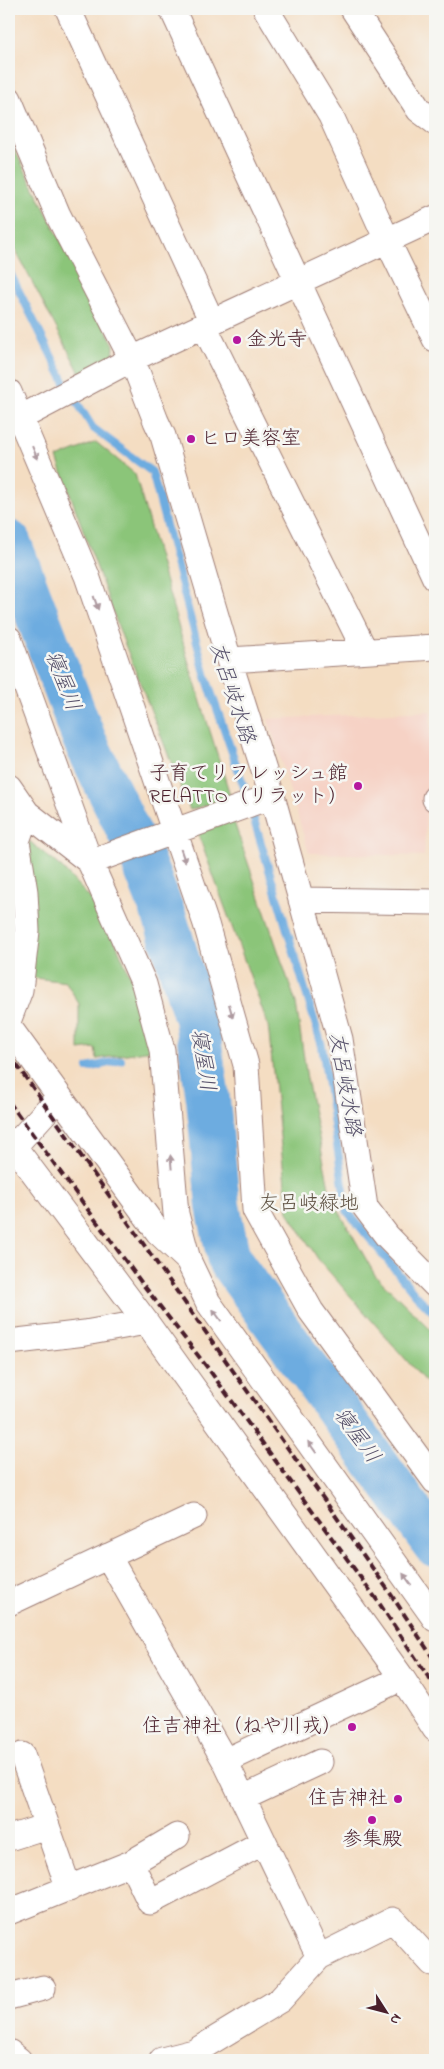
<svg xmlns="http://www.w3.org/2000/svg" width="444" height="2069" viewBox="0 0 444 2069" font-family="'Indie Flower','Klee One',sans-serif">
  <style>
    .built { fill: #f6d2c5 }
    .green { fill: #8bc579; stroke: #6a7252 }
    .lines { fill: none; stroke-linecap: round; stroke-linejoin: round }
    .stream { stroke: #6dace0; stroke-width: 8 }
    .river { stroke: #6dace0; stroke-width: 44 }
    .minor-casing { stroke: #9f7e76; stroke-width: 27 }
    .minor { stroke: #fff; stroke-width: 25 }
    .rail { stroke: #4a1f2b; stroke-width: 4; stroke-dasharray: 8 4; stroke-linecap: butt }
    .oneway { fill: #ae9aa0 }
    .poi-dot { fill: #b5179e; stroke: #f6f6f2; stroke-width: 2 }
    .labels { text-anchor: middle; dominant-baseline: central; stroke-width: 5; stroke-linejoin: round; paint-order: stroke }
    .poi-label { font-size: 20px; fill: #4a1f2b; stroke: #f6f6f2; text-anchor: end }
    .park-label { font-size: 20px; fill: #5e5142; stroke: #f6f6f2 }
    .water-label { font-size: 21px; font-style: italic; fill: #56506a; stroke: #f6f6f2 }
  </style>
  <rect width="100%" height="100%" fill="#f6f6f2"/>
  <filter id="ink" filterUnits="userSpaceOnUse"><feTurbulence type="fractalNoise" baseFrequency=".02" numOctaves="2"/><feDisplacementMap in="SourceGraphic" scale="10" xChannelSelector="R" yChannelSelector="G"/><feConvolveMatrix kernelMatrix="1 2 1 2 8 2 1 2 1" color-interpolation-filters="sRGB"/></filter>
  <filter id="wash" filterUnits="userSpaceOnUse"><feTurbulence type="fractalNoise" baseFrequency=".0096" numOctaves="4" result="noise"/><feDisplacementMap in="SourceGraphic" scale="20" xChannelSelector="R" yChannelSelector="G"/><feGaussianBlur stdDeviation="1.12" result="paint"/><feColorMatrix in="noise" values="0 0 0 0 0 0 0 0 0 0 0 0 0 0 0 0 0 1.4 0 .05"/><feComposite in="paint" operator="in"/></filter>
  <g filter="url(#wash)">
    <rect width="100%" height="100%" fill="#f4ddc2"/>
    <!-- built -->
    <path class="built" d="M431 711 424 856 309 853 268 719Z"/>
    <!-- green -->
    <path class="green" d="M9 139 114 345 113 360 81 375 9 238Z
      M96 442 135 474 190 667 231 798 190 810 122 637 57 458Z
      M233 819 296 1003 307 1079 331 1197 375 1275 435 1334V1393L318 1259 288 1212 268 1025 198 834Z
      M29 841 62 868 102 911 139 997 151 1050 97 1059 95 1048 79 1050V1004L66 982 27 977Z"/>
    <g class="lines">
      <!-- stream -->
      <path class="stream" d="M9 271 65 383 93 428 152 472 206 677 245 790 322 1046 347 1211 416 1295 435 1314
        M88 1068 121 1060"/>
      <!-- river -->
      <path class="river" d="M9 542 85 741 141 857 165 918 196 1019 208 1099 218 1206 229 1260 435 1545"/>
    </g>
  </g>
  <g filter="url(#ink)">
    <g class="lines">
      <defs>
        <path id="minor" d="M68 9 212 322
          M172 9 435 578
          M266 9 331 116 387 240 435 339
          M353 9 419 110 435 122
          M9 99 58 215 132 359 156 421 163 436 229 660 272 796 340 1039 365 1207 387 1236 435 1285
          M204 326 365 651
          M9 392 87 576 206 924 246 1065 255 1210 311 1311 435 1481
          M20 418 132 359 435 218
          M9 639 90 862 144 984 162 1050 176 1214 188 1260 208 1302 435 1619
          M229 660 435 647
          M9 787 27 813 90 862 272 796
          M435 798V799
          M301 900 435 902
          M9 1019 20 990 27 931 25 892 17 841 27 813
          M9 1027 158 1232 188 1260
          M9 1140 146 1322 402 1678 435 1729
          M9 1152 59 1097
          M9 1342 85 1333 146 1322
          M108 1556 225 1761 319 1957
          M9 1603 194 1516
          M22 1755 69 1889
          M225 1761 402 1678
          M243 1798 320 1762
          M9 1838 47 1826
          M131 1863 150 1902 264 1842
          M9 1912 131 1863 177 1836
          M9 1997 43 1988
          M9 2052 19 2060
          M162 2060 194 2052 280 2000 319 1957 393 1920 432 1963"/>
      </defs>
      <!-- minor casing -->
      <use href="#minor" class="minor-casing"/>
      <!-- minor -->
      <use href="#minor" class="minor"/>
      <!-- rail -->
      <path class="rail" d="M9 1054 388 1590 435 1661
        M9 1102 141 1282 207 1367 377 1600 435 1687"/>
    </g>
    <!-- one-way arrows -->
    <defs><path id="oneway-solid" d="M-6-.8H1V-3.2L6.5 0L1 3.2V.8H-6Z" transform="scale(1.25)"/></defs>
    <g class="oneway">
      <use href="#oneway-solid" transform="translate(35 453) rotate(67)"/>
      <use href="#oneway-solid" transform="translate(96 603) rotate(71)"/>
      <use href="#oneway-solid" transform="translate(183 856) rotate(71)"/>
      <use href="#oneway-solid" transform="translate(231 1011) rotate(74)"/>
      <use href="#oneway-solid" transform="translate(171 1162) rotate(-95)"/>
      <use href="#oneway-solid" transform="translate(217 1315) rotate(-126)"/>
      <use href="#oneway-solid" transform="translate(312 1447) rotate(-126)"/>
      <use href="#oneway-solid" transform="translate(407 1579) rotate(-126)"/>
    </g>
  </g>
  <!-- markers -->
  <g class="poi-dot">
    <circle cx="237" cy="340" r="5"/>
    <circle cx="191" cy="439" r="5"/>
    <circle cx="358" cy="786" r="5"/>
    <circle cx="352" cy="1727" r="5"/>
    <circle cx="398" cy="1799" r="5"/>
    <circle cx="372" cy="1820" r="5"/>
  </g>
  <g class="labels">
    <!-- poi labels -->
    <g class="poi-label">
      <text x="247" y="340" text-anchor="start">金光寺</text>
      <text x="201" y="439" text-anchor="start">ヒロ美容室</text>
      <text x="348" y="774">子育てリフレッシュ館<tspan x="348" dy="23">RELATTO（リラット）</tspan></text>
      <text x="342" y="1727">住吉神社（ねや川戎）</text>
      <text x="388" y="1799">住吉神社</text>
      <text x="372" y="1840" text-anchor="middle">参集殿</text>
    </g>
    <!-- park labels -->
    <g class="park-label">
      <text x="309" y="1204">友呂岐緑地</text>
    </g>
    <!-- water labels -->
    <g class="water-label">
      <text transform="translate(62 681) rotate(69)">寝屋川</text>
      <text transform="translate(231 693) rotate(72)">友呂岐水路</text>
      <text transform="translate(202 1060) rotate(81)">寝屋川</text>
      <text transform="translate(344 1084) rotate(80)">友呂岐水路</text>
      <text transform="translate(356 1436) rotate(54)">寝屋川</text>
    </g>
  </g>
  <!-- margin -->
  <rect width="444" height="2069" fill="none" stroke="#f6f6f2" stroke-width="30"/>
  <!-- north arrow -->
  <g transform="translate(386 2012) rotate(126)" stroke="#f6f6f2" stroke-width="4" paint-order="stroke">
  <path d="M0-4L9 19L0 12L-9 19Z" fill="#4a1f2b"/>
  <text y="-8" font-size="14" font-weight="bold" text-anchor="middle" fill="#4a1f2b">N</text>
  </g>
</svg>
